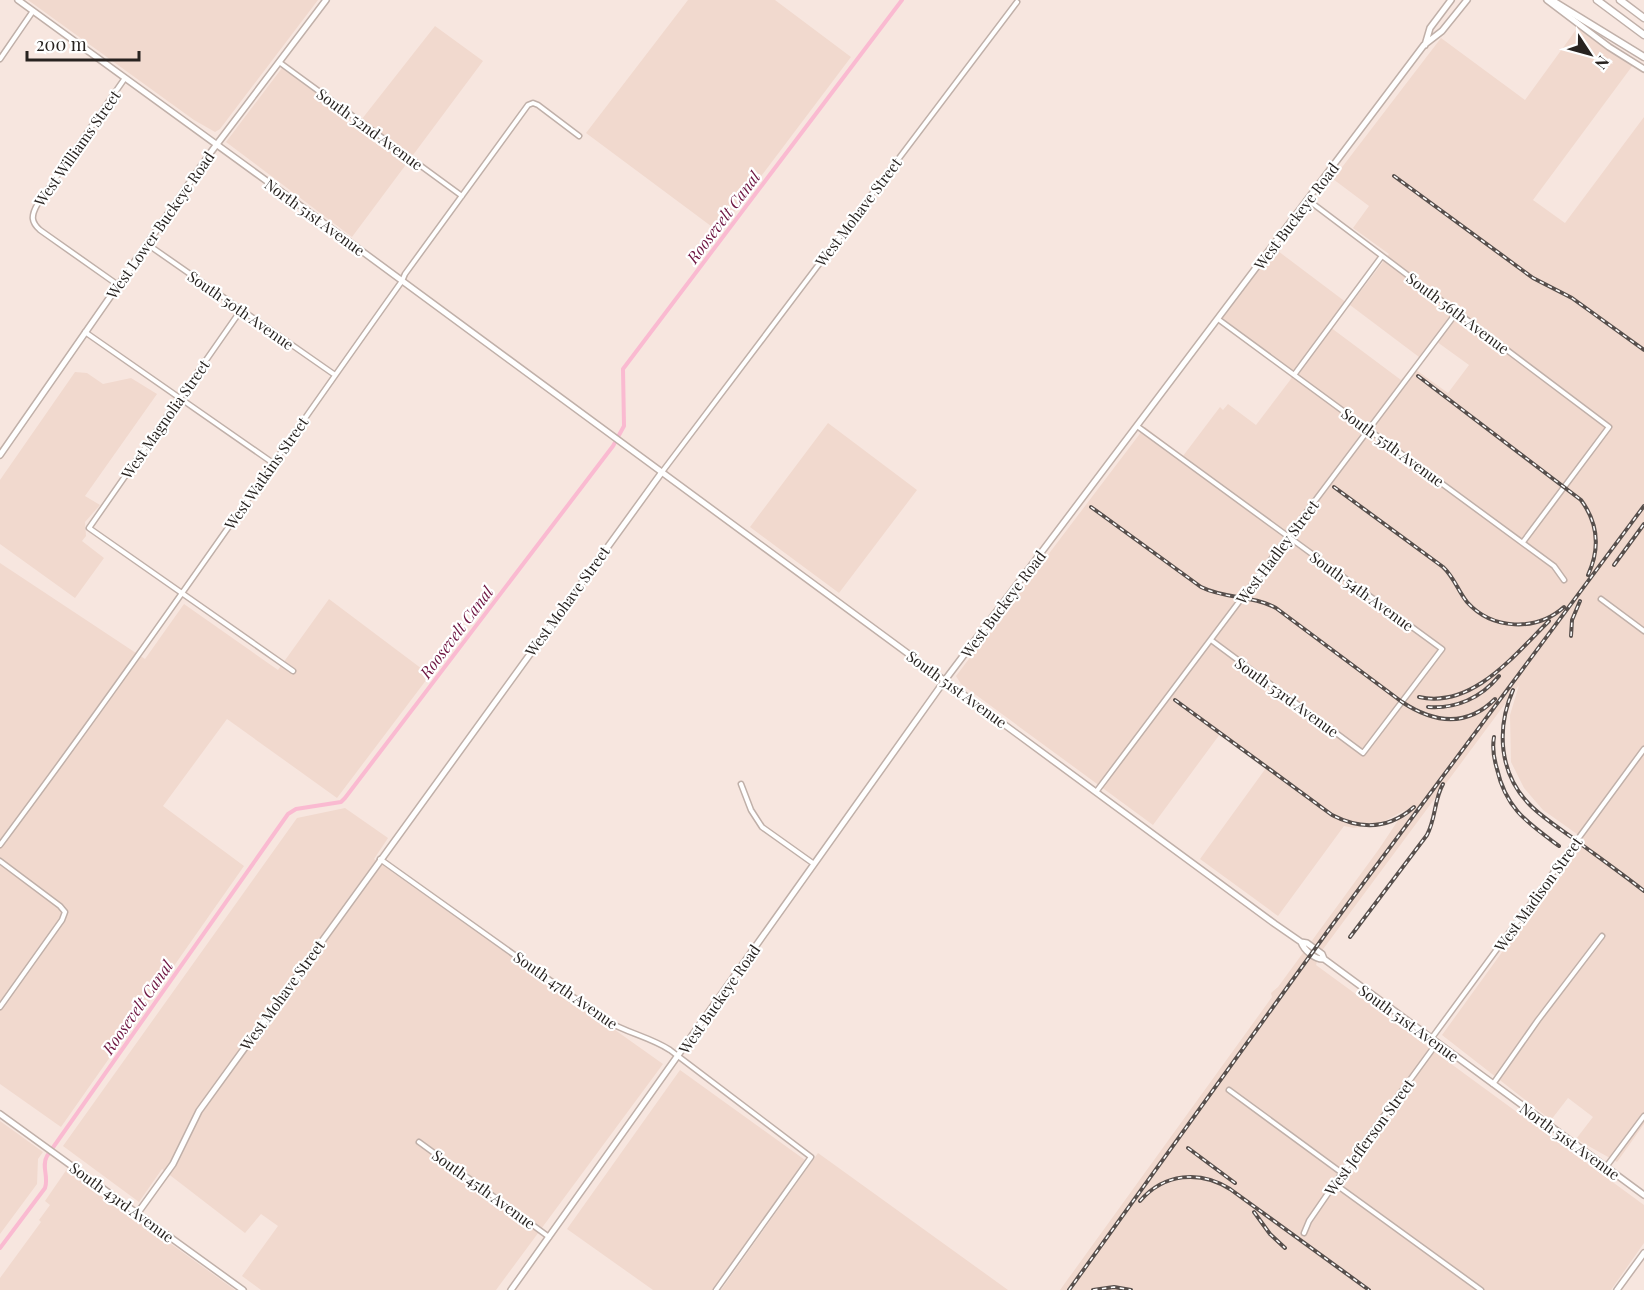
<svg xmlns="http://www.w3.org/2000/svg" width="1644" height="1290" viewBox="0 0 1644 1290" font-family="'Playfair Display',serif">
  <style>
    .built { fill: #f1d9ce }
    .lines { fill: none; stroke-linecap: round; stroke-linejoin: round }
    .canal { stroke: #fabad1; stroke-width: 4 }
    .street-casing { stroke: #c0b0a9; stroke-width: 7 }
    .secondary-casing { stroke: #c0b0a9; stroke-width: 8 }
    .primary-casing { stroke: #c0b0a9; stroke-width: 8 }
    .highway-casing { stroke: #c0b0a9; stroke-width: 9 }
    .street { stroke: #fff; stroke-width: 4 }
    .secondary { stroke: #fff; stroke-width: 5 }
    .primary { stroke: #fff; stroke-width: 5 }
    .highway { stroke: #fff; stroke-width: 6 }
    .rail-casing { stroke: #574f4c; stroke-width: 4 }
    .rail { stroke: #fff; stroke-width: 1.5; stroke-dasharray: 4.5; stroke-linecap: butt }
    .labels { text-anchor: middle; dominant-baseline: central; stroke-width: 4.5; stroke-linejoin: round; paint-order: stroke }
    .street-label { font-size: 15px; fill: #282320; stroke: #fff }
    .water-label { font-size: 16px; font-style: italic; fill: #6d1440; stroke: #fff }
  </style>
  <rect width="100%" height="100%" fill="#f7e6df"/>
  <!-- built -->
  <path class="built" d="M28 0H318L220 129 215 132 194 120Z
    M688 0H775L851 57 719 232 586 133Z
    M435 26 483 61 352 237 226 142 282 68 358 124Z
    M1578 27 1633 65 1533 200 1565 223 1644 117V1124L1617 1162 1576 1139 1593 1117 1568 1098 1551 1120 1442 1035 1584 839 1543 810 1524 788 1511 762 1510 715 1519 685 1315 960 1317 962 1316 965 1644 1205V1243L1611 1290H1060L1272 997 1271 993 1278 987 1379 849 1405 810 1383 822 1354 828 1344 826 1278 916 1200 859 1266 768 1220 734 1153 825 961 684 956 676 1145 427 1183 456 1220 407 1223 410 1228 404 1256 425 1294 375 1221 319 1274 248 1347 303 1330 327 1401 380 1412 367 1448 393 1469 365 1433 339 1419 357 1350 305 1389 254 1353 228 1369 206 1333 179 1441 38 1525 100Z
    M75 372 87 373 103 384 131 378 157 394 85 496 100 505 85 522 86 536 82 541 104 558 75 598 0 544V480Z
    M828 423 917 490 839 593 750 527Z
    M0 563 145 659 184 604 278 670 329 599 430 675 337 798 227 719 163 806 244 866 61 1127 0 1084Z
    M345 808 388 838 374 859 663 1064 496 1290H261L242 1276 278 1226 261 1214 245 1233 162 1169 139 1202 63 1146 297 818Z
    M680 1070 805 1160 713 1290H653L567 1229Z
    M0 1121 43 1152 38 1159 37 1184 0 1234Z
    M818 1153 1008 1290H721Z
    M67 1169 235 1290H0V1278L41 1222 39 1220 50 1205 45 1201Z"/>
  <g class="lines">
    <!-- canal -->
    <path class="canal" d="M0 1248 45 1188C49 1177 41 1166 47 1156L288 814 296 809 341 802 345 798 613 446 624 426 623 369 902 0"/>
    <defs>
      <path id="street" d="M0 59 33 11
        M279 62 462 196
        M1308 200 1609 427 1523 542
        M147 244 335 375
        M118 285 40 230C31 222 31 216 37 205L125 78
        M241 310 89 528 293 671
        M1218 319 1554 566 1564 580
        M85 332 273 463
        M1294 375 1382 256
        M1137 426 1442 649 1363 753 1211 640
        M662 472 1017 2
        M1601 599 1644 631
        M741 784 751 810 762 827 814 864
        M1096 792 1457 312
        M0 845C138 660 268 469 402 281L405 274 528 105 533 103 538 105 579 136
        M380 859 607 1021C627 1033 650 1037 670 1050L811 1157 716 1290
        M0 861 60 906 65 912 62 920 0 1007
        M1431 1039 1644 749
        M1493 1084 1538 1020 1602 936
        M1229 1090 1342 1173
        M419 1142 549 1237
        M1606 1167 1644 1116
        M1335 1184 1481 1290
        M1304 1233 1309 1221 1342 1173 1437 1043"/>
      <path id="secondary" d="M1547 0 1609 47 1644 69
        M1425 45 1430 28 1451 0
        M0 455 211 152 326 0
        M0 1114 243 1290
        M137 1214 173 1164 199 1111 662 472
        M511 1290 945 680 1424 45 1442 31 1467 0"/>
      <path id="primary" d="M18 0 264 179 1275 924 1301 942 1307 943 1322 954 1324 959
        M1301 942C1304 950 1315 960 1324 959L1644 1195
        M1617 1290 1644 1253"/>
      <path id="highway" d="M1551 0 1644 57
        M1597 0 1644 35
        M1620 0 1644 18"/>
    </defs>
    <!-- street casing -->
    <use href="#street" class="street-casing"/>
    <!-- secondary casing -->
    <use href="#secondary" class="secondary-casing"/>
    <!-- primary casing -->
    <use href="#primary" class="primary-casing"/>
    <!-- highway casing -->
    <use href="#highway" class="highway-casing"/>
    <!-- street -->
    <use href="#street" class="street"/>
    <!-- secondary -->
    <use href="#secondary" class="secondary"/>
    <!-- primary -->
    <use href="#primary" class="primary"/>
    <!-- highway -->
    <use href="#highway" class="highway"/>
    <defs>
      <path id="rail" d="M1394 176 1533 278 1572 298 1644 350
        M1418 376 1581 500C1598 523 1600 549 1588 575
        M1334 487 1443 567C1454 577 1458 591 1467 602 1492 630 1536 632 1564 607
        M1091 507 1201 587C1225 599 1252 595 1276 608L1402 702C1434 723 1466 728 1495 699
        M1614 565 1644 524
        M1571 636 1572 620 1580 601
        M1513 690C1496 729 1499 774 1530 805 1543 818 1559 828 1574 839 1597 856 1621 873 1644 891
        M1419 697C1473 709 1515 654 1549 621
        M1175 700 1332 815C1361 830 1389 829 1414 807
        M1428 707C1456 709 1481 698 1499 676
        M1494 737C1492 748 1494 759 1497 769 1506 809 1528 823 1559 846
        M1350 937 1427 835C1436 818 1434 800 1443 784
        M1188 1148 1235 1183
        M1140 1201C1164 1173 1200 1170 1230 1189L1369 1290
        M1254 1212 1270 1234 1285 1248
        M1069 1290 1330 928 1644 506
        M1093 1290 1114 1287 1131 1290"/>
    </defs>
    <!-- rail casing -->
    <use href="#rail" class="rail-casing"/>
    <!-- rail -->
    <use href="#rail" class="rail"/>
  </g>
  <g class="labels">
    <!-- street labels -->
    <g class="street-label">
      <text transform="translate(370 129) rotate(36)">South 52nd Avenue</text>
      <text transform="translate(77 148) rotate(-55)">West Williams Street</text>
      <text transform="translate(858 212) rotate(-53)">West Mohave Street</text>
      <text transform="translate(1296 216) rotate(-53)">West Buckeye Road</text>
      <text transform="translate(315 217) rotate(36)">North 51st Avenue</text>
      <text transform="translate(160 225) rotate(-55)">West Lower Buckeye Road</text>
      <text transform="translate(241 310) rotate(35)">South 50th Avenue</text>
      <text transform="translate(1458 313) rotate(37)">South 56th Avenue</text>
      <text transform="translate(165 419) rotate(-55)">West Magnolia Street</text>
      <text transform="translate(1393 447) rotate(36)">South 55th Avenue</text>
      <text transform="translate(266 473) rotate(-55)">West Watkins Street</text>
      <text transform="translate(1277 552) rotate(-53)">West Hadley Street</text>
      <text transform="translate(1362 591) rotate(36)">South 54th Avenue</text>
      <text transform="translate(567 601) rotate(-54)">West Mohave Street</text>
      <text transform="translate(1003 604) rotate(-53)">West Buckeye Road</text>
      <text transform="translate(957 689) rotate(36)">South 51st Avenue</text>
      <text transform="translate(1287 697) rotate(36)">South 53rd Avenue</text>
      <text transform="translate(1538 894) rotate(-54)">West Madison Street</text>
      <text transform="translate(566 990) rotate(35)">South 47th Avenue</text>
      <text transform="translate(282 995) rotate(-54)">West Mohave Street</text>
      <text transform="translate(719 999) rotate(-55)">West Buckeye Road</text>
      <text transform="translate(1409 1023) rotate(36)">South 51st Avenue</text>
      <text transform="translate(1369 1137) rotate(-54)">West Jefferson Street</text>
      <text transform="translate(1570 1141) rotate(36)">North 51st Avenue</text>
      <text transform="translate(484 1189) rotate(36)">South 45th Avenue</text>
      <text transform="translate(122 1202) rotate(36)">South 43rd Avenue</text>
    </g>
    <!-- water labels -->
    <g class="water-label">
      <text transform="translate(723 217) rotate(-53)">Roosevelt Canal</text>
      <text transform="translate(456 632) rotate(-53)">Roosevelt Canal</text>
      <text transform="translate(137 1007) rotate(-55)">Roosevelt Canal</text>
    </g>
  </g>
  <!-- north arrow -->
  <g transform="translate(1590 54) rotate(126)" stroke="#ffffff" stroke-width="4.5" paint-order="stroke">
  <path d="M0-4.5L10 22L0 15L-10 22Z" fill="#282320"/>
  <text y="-9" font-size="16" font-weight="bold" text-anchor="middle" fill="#282320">N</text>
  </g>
  <!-- scale -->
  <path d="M27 51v9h112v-9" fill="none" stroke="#282320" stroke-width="3"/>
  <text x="36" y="51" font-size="18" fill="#282320" stroke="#ffffff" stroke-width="4.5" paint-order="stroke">200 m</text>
</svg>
